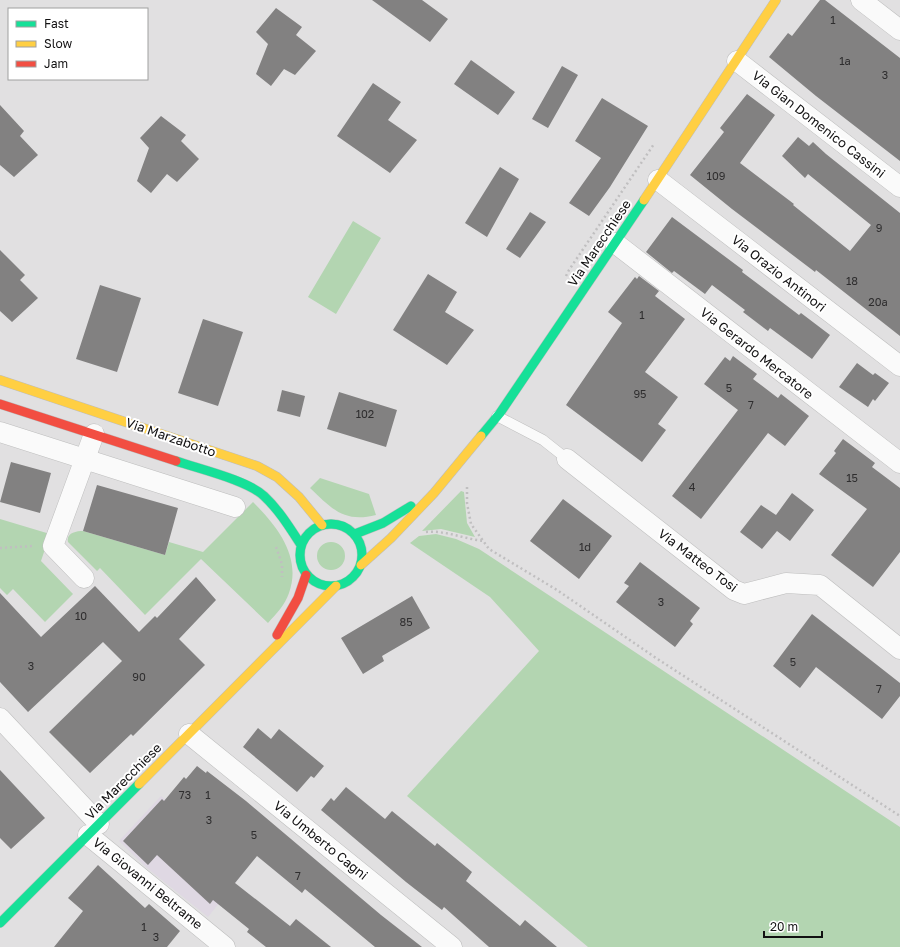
<svg xmlns="http://www.w3.org/2000/svg" width="900" height="947" viewBox="0 0 900 947" font-family="'Golos Text',sans-serif">
  <style>
    .commercial { fill: #dfd8e3 }
    .green { fill: #b3d5b1 }
    .building { fill: #828181 }
    .lines { fill: none; stroke-linecap: round; stroke-linejoin: round }
    .lane-casing { stroke: #bdbdbd; stroke-width: 11 }
    .street-casing { stroke: #bdbdbd; stroke-width: 21 }
    .fast-casing { stroke: #bdbdbd; stroke-width: 10 }
    .slow-casing { stroke: #bdbdbd; stroke-width: 10 }
    .jam-casing { stroke: #bdbdbd; stroke-width: 10 }
    .path { stroke: #c0bfc0; stroke-width: 2.5; stroke-dasharray: 2 3; stroke-linecap: butt }
    .lane { stroke: #fafafa; stroke-width: 10 }
    .street { stroke: #fafafa; stroke-width: 20 }
    .fast { stroke: #16e098; stroke-width: 9 }
    .slow { stroke: #ffcf43; stroke-width: 9 }
    .jam { stroke: #f24e42; stroke-width: 9 }
    .labels { text-anchor: middle; dominant-baseline: central; stroke-width: 4; stroke-linejoin: round; paint-order: stroke }
    .number-label { font-size: 11px; fill: #2e2d2e }
    .street-label { font-size: 13px; fill: #121112; stroke: #fff }
  </style>
  <rect width="100%" height="100%" fill="#e1e0e1"/>
  <!-- commercial -->
  <path class="commercial" d="M161 796 243 873 208 917 147 868 119 841Z"/>
  <!-- green -->
  <path class="green" d="M353 221 381 238 336 314 308 297Z
    M320 478 369 494 376 515C344 523 332 509 310 488Z
    M461 491 464 492 467 523 475 537 441 529 422 531Z
    M253 502C277 526 302 557 289 593 285 605 276 614 268 623L201 559 145 615 100 568 97 571 68 542C66 533 76 531 83 531L165 555 169 542 203 552Z
    M0 519 50 534 41 561 73 594 45 622 13 589 7 595 0 588Z
    M436 534 456 539 479 549 900 827V947H588L407 796 539 651 490 597 410 543 419 536Z
    M317 556a14 14 0 1 1 28 0a14 14 0 1 1-28 0Z"/>
  <!-- building -->
  <path class="building" d="M372 0H422L448 19 430 42Z
    M820 0H825L900 58V161L816 96 769 57 788 33 792 36Z
    M276 8 302 27 296 35 316 51 295 75 284 69 271 86 256 74 268 44 256 32Z
    M471 60 515 92 498 115 454 84Z
    M562 66 578 75 548 128 532 119Z
    M373 83 401 102 388 120 417 140 390 173 337 136Z
    M747 94 775 115 740 163 794 204 793 205 850 251 871 225 808 174 805 178 782 156 798 137 809 146 813 142 826 154 900 213V336L816 270 815 272 732 209 690 175 724 132 720 128Z
    M602 98 648 126 610 187 589 216 569 203 601 158 575 141Z
    M0 105 24 131 20 136 38 155 14 177 0 165Z
    M161 116 186 135 181 141 199 159 177 182 167 174 151 193 137 181 149 148 140 138Z
    M500 167 519 179 487 237 465 223Z
    M530 212 546 222 520 258 506 249Z
    M672 217 743 270 742 272 799 315 801 313 830 335 812 359 770 328 768 331 743 312 745 310 712 285 705 294 674 271 672 273 646 252Z
    M0 250 25 275 20 280 38 298 12 322 0 311Z
    M428 274 457 292 445 312 474 330 447 365 393 330Z
    M639 276 659 291 655 296 685 319 645 372 678 397 658 424 666 430 642 462 566 405 622 323 608 312 635 277 637 279Z
    M100 285 141 298 117 372 76 359Z
    M203 319 243 332 218 406 178 393Z
    M733 356 757 374 753 379 778 398 781 394 809 416 785 446 768 433 701 519 672 496 738 410 704 384 725 357 730 361Z
    M857 363 873 375 875 373 889 383 875 401 873 399 868 407 839 387Z
    M282 390 305 396 300 417 277 411Z
    M339 392 397 410 386 447 327 429Z
    M843 439 875 463 872 467 900 488V552L873 587 831 555 867 509 819 474 836 453 834 451Z
    M11 462 51 473 40 513 0 502Z
    M97 485 178 508 165 555 83 531Z
    M792 493 814 510 790 541 777 531 762 549 740 532 761 505 776 515Z
    M563 499 612 536 579 579 530 541Z
    M640 562 700 608 690 621 693 624 675 647 616 602 629 586 624 583Z
    M196 577 216 600 179 639 205 665 133 736 131 734 90 773 49 732 122 661 103 642 28 712 0 682V593L41 637 95 586 139 632 155 616 157 618Z
    M412 596 430 628 382 656 384 661 363 674 341 638Z
    M812 614 900 683V696L882 719 816 667 800 688 773 666Z
    M258 728 271 739 279 729 324 766 314 778 311 776 297 792 243 747Z
    M197 766 206 773 207 771 246 801 381 915 422 947H375L305 889 302 893 257 856 235 883 290 926 296 919 331 947H266L247 932 249 929 213 900 210 904 157 855 148 865 123 841 162 799 164 801 184 777 186 779Z
    M0 770 45 818 11 849 0 838Z
    M346 787 385 819 392 811 435 846 437 843 472 872 466 881 520 926 525 920 557 947H489L444 907 442 910 406 882 321 810 331 798 334 801Z
    M98 865 145 908 149 904 180 931 167 947H54L83 911 68 898Z"/>
  <g class="lines">
    <defs>
      <path id="lane" d="M497 416 543 440 567 459"/>
      <path id="street" d="M861 0 900 30
        M737 61 900 187
        M658 180 900 366
        M615 243 900 463
        M0 432 235 507
        M567 459 734 590 744 594 786 583 820 585 900 649
        M84 578 53 546 94 434
        M0 718 99 824
        M189 734 452 947
        M88 835 225 947"/>
      <path id="fast" d="M481 436 500 413 644 200
        M176 461C199 469 247 480 264 496 279 510 290 528 301 545
        M300 555a31 31 0 1 1 62 0a31 31 0 1 1-62 0Z
        M355 534 383 523 411 506
        M0 923 139 784"/>
      <path id="slow" d="M644 200 776 0
        M0 380 257 466 277 477 299 497 322 525
        M361 565 391 538 434 493 481 436
        M139 784 336 586"/>
      <path id="jam" d="M0 404 176 461
        M277 635 298 598 306 575"/>
    </defs>
    <!-- lane casing -->
    <use href="#lane" class="lane-casing"/>
    <!-- street casing -->
    <use href="#street" class="street-casing"/>
    <!-- fast casing -->
    <use href="#fast" class="fast-casing"/>
    <!-- slow casing -->
    <use href="#slow" class="slow-casing"/>
    <!-- jam casing -->
    <use href="#jam" class="jam-casing"/>
    <!-- path -->
    <path class="path" d="M566 276 569 270 654 144
      M467 487V503L471 524 489 549 557 590 656 658 900 816
      M426 532C445 530 464 539 484 541
      M276 547 282 564V577
      M0 548 34 546"/>
    <!-- lane -->
    <use href="#lane" class="lane"/>
    <!-- street -->
    <use href="#street" class="street"/>
    <!-- fast -->
    <use href="#fast" class="fast"/>
    <!-- slow -->
    <use href="#slow" class="slow"/>
    <!-- jam -->
    <use href="#jam" class="jam"/>
  </g>
  <g class="labels">
    <!-- number labels -->
    <g class="number-label">
      <text x="833" y="19">1</text>
      <text x="845" y="60">1a</text>
      <text x="885" y="74">3</text>
      <text x="716" y="175">109</text>
      <text x="879" y="227">9</text>
      <text x="852" y="280">18</text>
      <text x="878" y="301">20a</text>
      <text x="642" y="314">1</text>
      <text x="729" y="387">5</text>
      <text x="640" y="393">95</text>
      <text x="751" y="404">7</text>
      <text x="365" y="413">102</text>
      <text x="852" y="477">15</text>
      <text x="692" y="486">4</text>
      <text x="585" y="546">1d</text>
      <text x="661" y="601">3</text>
      <text x="81" y="615">10</text>
      <text x="406" y="621">85</text>
      <text x="793" y="661">5</text>
      <text x="31" y="665">3</text>
      <text x="139" y="676">90</text>
      <text x="879" y="688">7</text>
      <text x="185" y="794">73</text>
      <text x="208" y="794">1</text>
      <text x="209" y="819">3</text>
      <text x="254" y="834">5</text>
      <text x="298" y="875">7</text>
      <text x="144" y="926">1</text>
      <text x="156" y="936">3</text>
    </g>
    <!-- street labels -->
    <g class="street-label">
      <text transform="translate(819 124) rotate(38)">Via Gian Domenico Cassini</text>
      <text transform="translate(599 243) rotate(-56)">Via Marecchiese</text>
      <text transform="translate(779 273) rotate(38)">Via Orazio Antinori</text>
      <text transform="translate(757 353) rotate(38)">Via Gerardo Mercatore</text>
      <text transform="translate(171 437) rotate(19)">Via Marzabotto</text>
      <text transform="translate(698 560) rotate(37)">Via Matteo Tosi</text>
      <text transform="translate(123 781) rotate(-45)">Via Marecchiese</text>
      <text transform="translate(321 840) rotate(39)">Via Umberto Cagni</text>
      <text transform="translate(148 883) rotate(39)">Via Giovanni Beltrame</text>
    </g>
  </g>
  <!-- legend -->
  <rect x="8" y="8" width="140" height="72" fill="#ffffff" stroke="#a0a0a0"/>
  <rect x="16" y="21" width="20" height="6" fill="#16e098" stroke="#a0a0a0"/>
  <text x="44" y="28" font-size="12" fill="#121112">Fast</text>
  <rect x="16" y="41" width="20" height="6" fill="#ffcf43" stroke="#a0a0a0"/>
  <text x="44" y="48" font-size="12" fill="#121112">Slow</text>
  <rect x="16" y="61" width="20" height="6" fill="#f24e42" stroke="#a0a0a0"/>
  <text x="44" y="68" font-size="12" fill="#121112">Jam</text>
  <!-- scale -->
  <path d="M764 931v6h58v-6" fill="none" stroke="#121112" stroke-width="2"/>
  <text x="770" y="931" font-size="12" fill="#121112" stroke="#ffffff" stroke-width="3" paint-order="stroke">20 m</text>
</svg>
